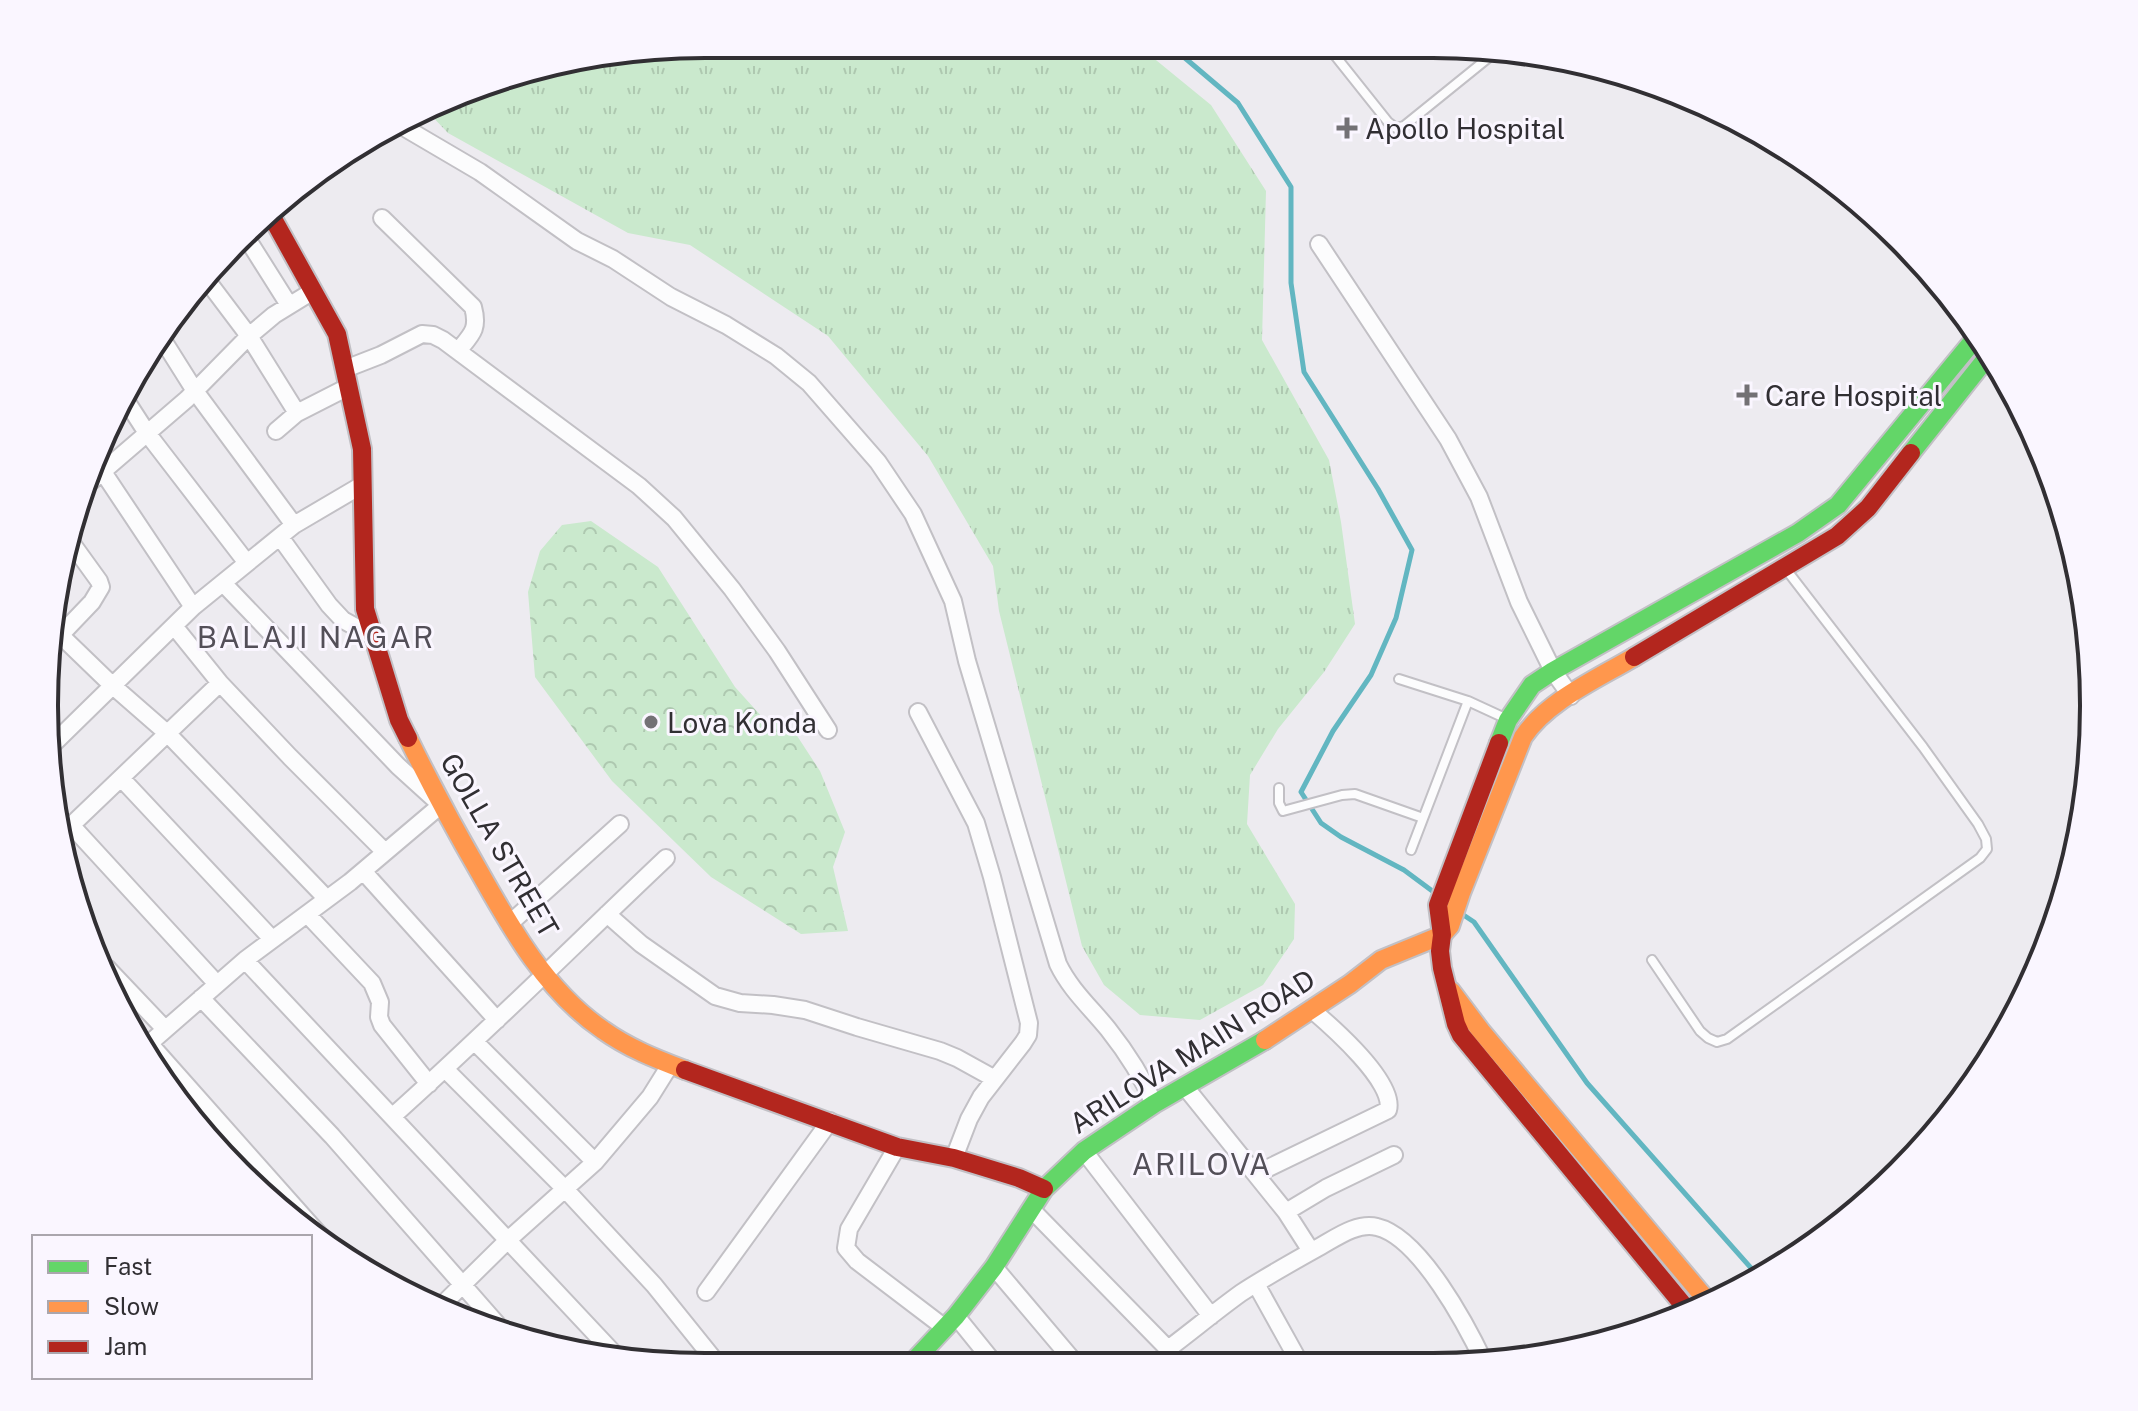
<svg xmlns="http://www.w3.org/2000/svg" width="2138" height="1411" viewBox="0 0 2138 1411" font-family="'Public Sans',sans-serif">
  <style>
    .grass { fill: url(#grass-tufts) }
    .forest { fill: url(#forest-crowns) }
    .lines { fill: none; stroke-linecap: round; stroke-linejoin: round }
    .stream { stroke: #62b6c1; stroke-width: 5 }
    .lane-casing { stroke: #c2c0c5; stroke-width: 12 }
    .street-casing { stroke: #c2c0c5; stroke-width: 20 }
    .fast-casing { stroke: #c2c0c5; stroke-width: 22 }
    .slow-casing { stroke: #c2c0c5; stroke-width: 22 }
    .jam-casing { stroke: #c2c0c5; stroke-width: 22 }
    .lane { stroke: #fcfcfd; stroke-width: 8 }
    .street { stroke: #fcfcfd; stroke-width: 16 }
    .fast { stroke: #63d668; stroke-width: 18 }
    .slow { stroke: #ff974d; stroke-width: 18 }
    .jam { stroke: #b3261e; stroke-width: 18 }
    .poi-dot { fill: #737175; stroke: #faf6ff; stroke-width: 3 }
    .labels { text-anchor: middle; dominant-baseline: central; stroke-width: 6; stroke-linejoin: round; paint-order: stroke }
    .poi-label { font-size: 28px; fill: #312f33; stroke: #faf6ff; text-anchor: start }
    .street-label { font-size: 28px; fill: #312f33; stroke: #faf6ff }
    .neighbourhood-label { font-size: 30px; letter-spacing: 2px; fill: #534f58; stroke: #faf6ff }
    .rim { fill: none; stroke: #312f33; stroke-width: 4 }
  </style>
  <defs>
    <pattern id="grass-tufts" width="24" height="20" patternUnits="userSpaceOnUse" patternTransform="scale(2)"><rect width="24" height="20" fill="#cae9cd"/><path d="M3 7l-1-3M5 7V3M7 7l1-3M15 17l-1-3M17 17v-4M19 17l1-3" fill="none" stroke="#aec8b0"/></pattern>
    <pattern id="forest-crowns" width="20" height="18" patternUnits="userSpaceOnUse" patternTransform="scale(2)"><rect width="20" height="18" fill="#cae9cd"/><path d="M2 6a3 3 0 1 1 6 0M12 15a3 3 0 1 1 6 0" fill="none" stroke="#aec8b0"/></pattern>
  </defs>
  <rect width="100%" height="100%" fill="#edebf0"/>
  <!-- grass -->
  <path class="grass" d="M706 44 1140 47 1211 105 1266 191 1262 340 1329 460 1341 522 1355 624 1324 672 1278 729 1250 775 1247 824 1295 904 1294 939 1263 985 1200 1020 1140 1015 1104 985 1082 946 999 611 993 566 928 456 828 336 690 245 628 233 448 133 427 111 493 79Z"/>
  <!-- forest -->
  <path class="forest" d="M591 521 658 567 735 687 763 718 790 725 820 771 845 832 833 867 848 931 801 934 711 877 612 781 535 677 528 592 540 551 562 525Z"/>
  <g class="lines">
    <!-- stream -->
    <path class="stream" d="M1172 47 1238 103 1291 187V283L1304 372 1378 489 1412 550 1396 618 1371 675 1333 731 1301 792 1321 823 1341 837 1404 870 1435 893
      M1462 914 1474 922 1587 1083 1759 1277"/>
    <defs>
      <path id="lane" d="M1329 48 1388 122 1396 128 1404 126 1498 50
        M1399 679 1468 701 1507 719
        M1279 788V803L1283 811 1342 795 1355 794 1423 818
        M1411 850 1468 701
        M1652 960 1700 1031 1708 1038 1717 1042 1727 1039 1980 858 1987 849 1986 839 1978 824 1923 747 1785 568"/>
      <path id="street" d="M400 125 480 172 577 241 613 259 671 297 726 325 776 356 809 383 878 462 913 514 953 601 967 661 1058 964C1070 989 1090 1007 1108 1029 1127 1053 1142 1076 1154 1104
        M382 218 473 307C479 329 472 334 458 351
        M248 240 289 305
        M1319 244 1448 439 1479 497 1519 602 1553 671 1571 696
        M206 279 249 336 297 413
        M161 337 195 391 294 525
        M345 369 381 355 422 334 433 335 443 340 639 486 674 518 732 589 777 651 828 730
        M125 399 147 433 247 563
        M276 431 297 413 348 387
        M93 457 193 607
        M87 485 187 399 249 336 274 315 313 291
        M280 537 329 605 343 620 374 637
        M174 626 220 683 290 757 385 852
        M53 628 113 686 168 734 327 899
        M49 647 92 602 101 587 99 581 73 545
        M918 712 976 823 992 877 1029 1023 1028 1035 1023 1043 981 1097 969 1119 954 1158
        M51 746 193 607 294 525 362 485
        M121 778 272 939
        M71 825 217 984
        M58 838 220 683
        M363 871 497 1020
        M307 914 372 983 380 1002 379 1017 382 1025 429 1084
        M607 914 641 944 715 996 740 1003 773 1005 805 1010 857 1027 940 1051 957 1058 995 1079
        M509 924 620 824
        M245 960 621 1361
        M107 968 165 1029
        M201 998 332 1136 497 1324
        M475 1042 595 1162
        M149 1043 324 1240
        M143 1049 245 960 350 882 441 805 398 766 223 583
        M445 1069 565 1189 654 1285 716 1362
        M1186 1088 1286 1212 1326 1188 1394 1155
        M393 1116C486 1033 575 944 666 858
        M897 1147 849 1229 846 1248 857 1261 945 1328
        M1084 1151 1211 1316
        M1256 1174 1388 1110C1396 1083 1331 1026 1311 1009
        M1031 1209 1168 1349 1180 1364
        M1286 1212 1311 1251
        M994 1267 1076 1364
        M1256 1284 1301 1365
        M706 1292 830 1121
        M440 1307 509 1239 595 1162 650 1097 670 1065
        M956 1316 994 1363
        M1168 1349C1192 1331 1216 1311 1241 1293 1267 1276 1294 1261 1321 1246 1337 1237 1358 1222 1377 1227 1420 1237 1467 1326 1485 1364"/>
      <path id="fast" d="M1911 453 1989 355
        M1499 743 1508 720 1532 685 1553 671 1798 533 1838 505 1978 335
        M912 1363 956 1316 994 1267 1044 1189 1084 1151 1154 1104 1265 1040"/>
      <path id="slow" d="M408 738C430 783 454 828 480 873 512 930 547 992 603 1030 628 1048 656 1059 685 1070
        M1451 991 1481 1031 1710 1304
        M1265 1040 1350 984 1381 960 1442 935 1450 926 1461 893 1523 737C1547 701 1597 679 1634 657"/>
      <path id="jam" d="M272 217 337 334 362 449 365 609 399 720 408 738
        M1634 657 1837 536 1868 508 1911 453
        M1499 743 1438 905 1442 935 1440 951 1442 968 1456 1024 1461 1035 1689 1312
        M685 1070 897 1147 954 1158 1019 1178 1044 1189"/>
    </defs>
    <!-- lane casing -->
    <use href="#lane" class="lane-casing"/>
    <!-- street casing -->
    <use href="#street" class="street-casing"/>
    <!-- fast casing -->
    <use href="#fast" class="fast-casing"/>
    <!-- slow casing -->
    <use href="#slow" class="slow-casing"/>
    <!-- jam casing -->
    <use href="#jam" class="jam-casing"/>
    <!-- lane -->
    <use href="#lane" class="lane"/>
    <!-- street -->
    <use href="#street" class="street"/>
    <!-- fast -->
    <use href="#fast" class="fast"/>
    <!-- slow -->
    <use href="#slow" class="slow"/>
    <!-- jam -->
    <use href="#jam" class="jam"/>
  </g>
  <!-- markers -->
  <g class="poi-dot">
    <path d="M1343 116h8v8h8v8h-8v8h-8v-8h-8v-8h8z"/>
    <path d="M1743 383h8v8h8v8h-8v8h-8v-8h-8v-8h8z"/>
    <circle cx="651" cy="722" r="8"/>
  </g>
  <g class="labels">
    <!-- poi labels -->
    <g class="poi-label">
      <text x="1365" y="128">Apollo Hospital</text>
      <text x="1765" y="395">Care Hospital</text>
      <text x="667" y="722">Lova Konda</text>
    </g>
    <!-- street labels -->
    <g class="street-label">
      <text transform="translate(500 845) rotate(60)">GOLLA STREET</text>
      <text transform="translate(1192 1051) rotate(-32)">ARILOVA MAIN ROAD</text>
    </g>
    <!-- neighbourhood labels -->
    <g class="neighbourhood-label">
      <text x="316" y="637">BALAJI NAGAR</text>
      <text x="1202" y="1164">ARILOVA</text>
    </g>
  </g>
  <!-- crop -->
  <path d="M0 0H2138V1411H0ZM705 58H1433A647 647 0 0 1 2080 705V706A647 647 0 0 1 1433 1353H705A647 647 0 0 1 58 706V705A647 647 0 0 1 705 58Z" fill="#faf6ff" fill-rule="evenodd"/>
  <path class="rim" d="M705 58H1433A647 647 0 0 1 2080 705V706A647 647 0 0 1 1433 1353H705A647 647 0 0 1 58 706V705A647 647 0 0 1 705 58Z"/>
  <!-- legend -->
  <rect x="32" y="1235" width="280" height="144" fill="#faf6ff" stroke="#aaa6ad" stroke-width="2"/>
  <rect x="48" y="1261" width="40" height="12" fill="#63d668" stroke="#aaa6ad" stroke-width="2"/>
  <text x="104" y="1275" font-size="24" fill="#312f33">Fast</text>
  <rect x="48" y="1301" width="40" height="12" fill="#ff974d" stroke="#aaa6ad" stroke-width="2"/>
  <text x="104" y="1315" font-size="24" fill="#312f33">Slow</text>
  <rect x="48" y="1341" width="40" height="12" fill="#b3261e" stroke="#aaa6ad" stroke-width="2"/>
  <text x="104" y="1355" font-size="24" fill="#312f33">Jam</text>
</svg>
